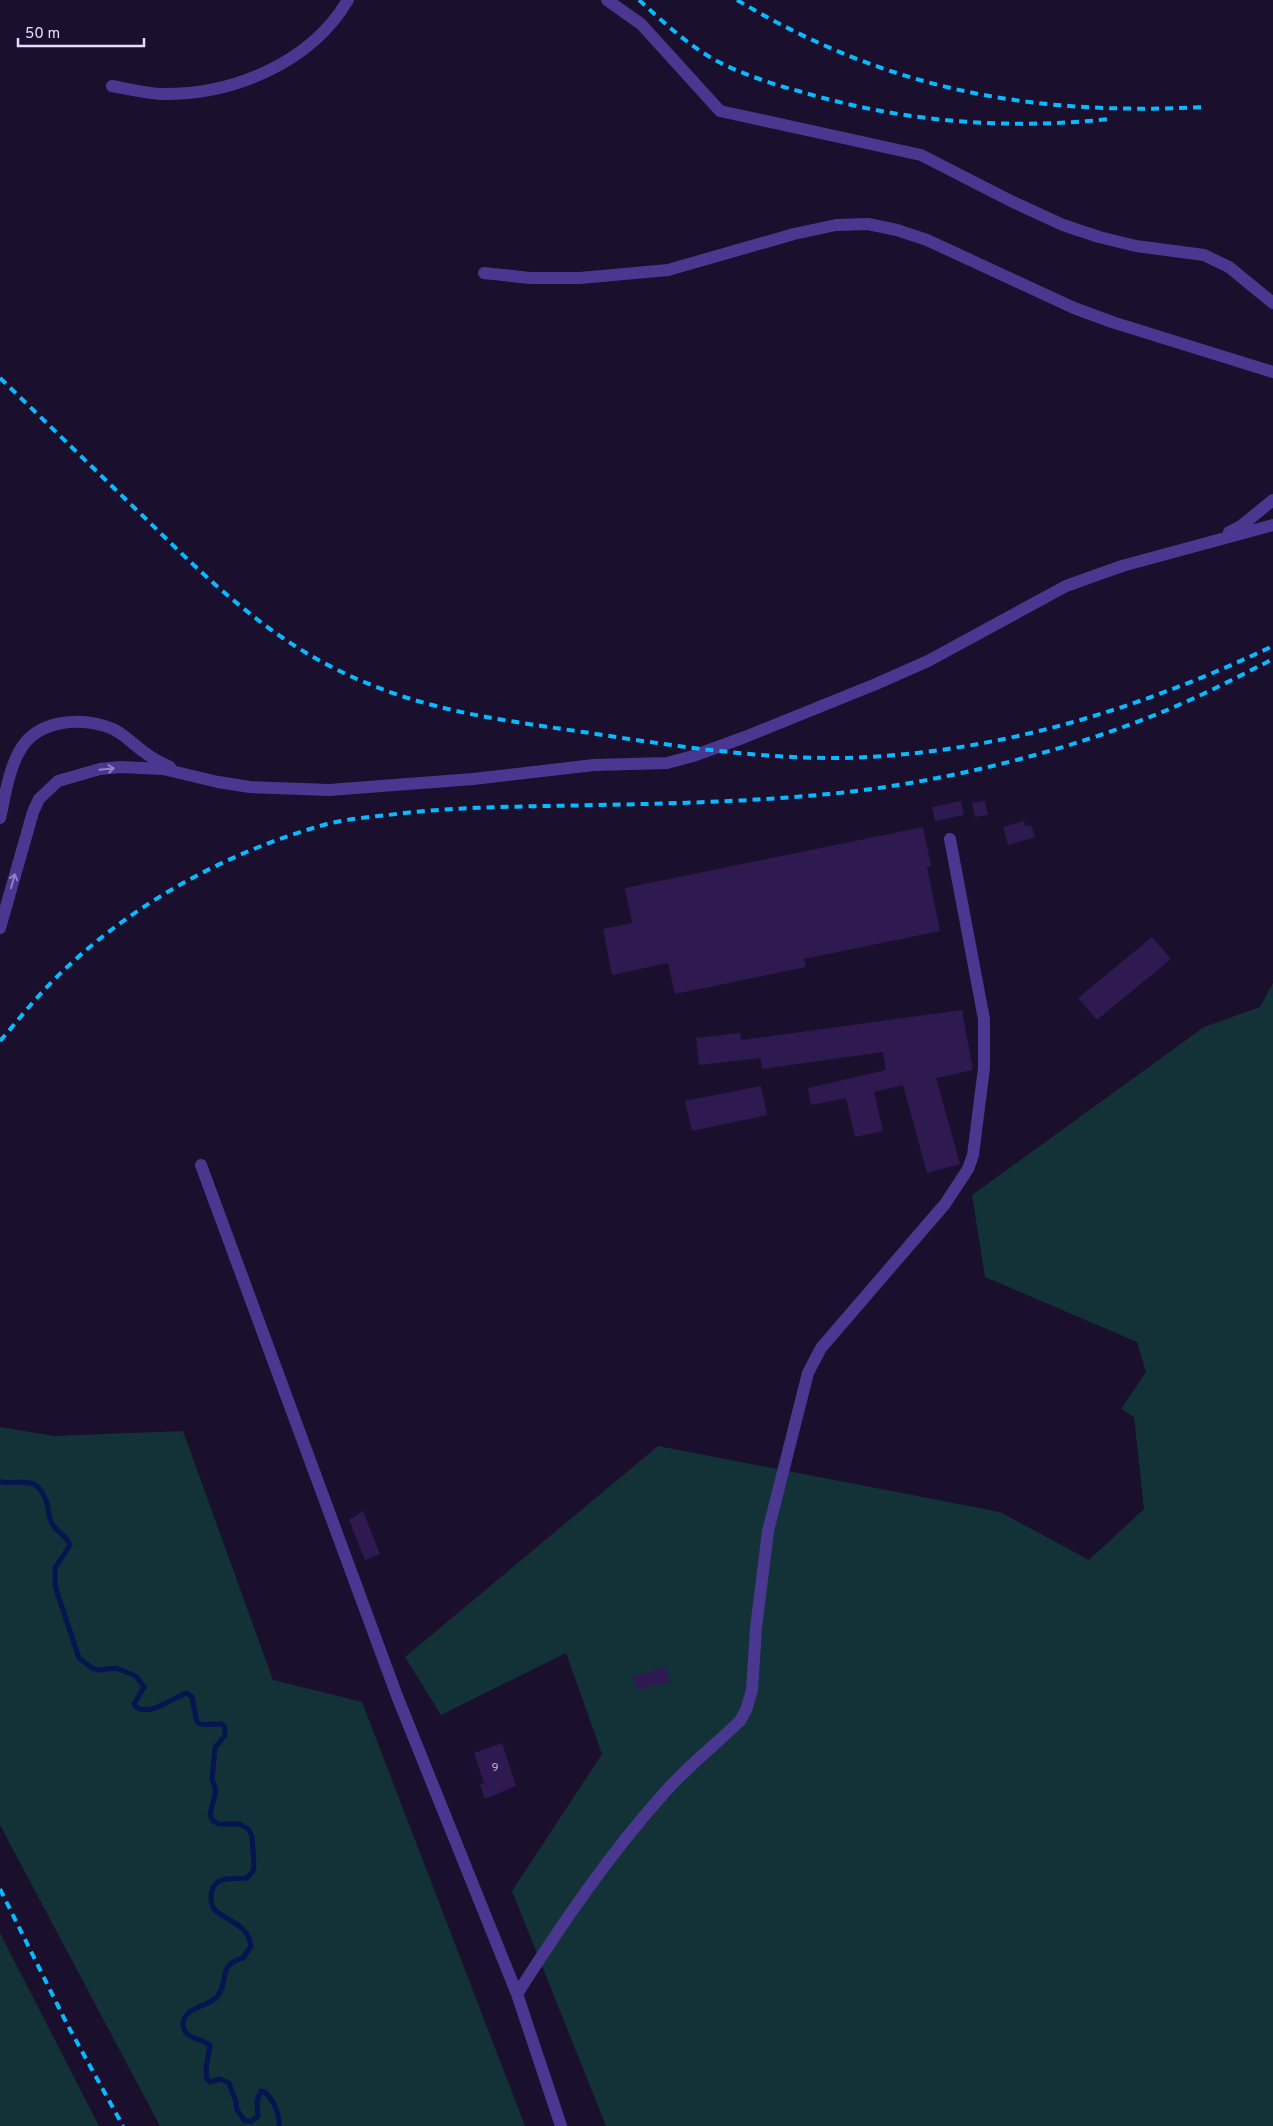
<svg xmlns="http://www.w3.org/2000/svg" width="1273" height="2126" viewBox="0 0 1273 2126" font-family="Overpass,sans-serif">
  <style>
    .green { fill: #123238 }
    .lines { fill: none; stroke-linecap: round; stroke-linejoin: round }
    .stream { stroke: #06144f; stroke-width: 5 }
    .building { fill: #2e1a50 }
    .minor { stroke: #4a3790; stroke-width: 12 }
    .rail { stroke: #08baff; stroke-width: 4; stroke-dasharray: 8 6; stroke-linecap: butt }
    .oneway { stroke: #9081c2 }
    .labels { text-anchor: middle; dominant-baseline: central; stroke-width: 4.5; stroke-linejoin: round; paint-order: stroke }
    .number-label { font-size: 12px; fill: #b8acd3 }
  </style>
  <rect width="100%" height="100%" fill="#1a0f2d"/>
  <!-- green -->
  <path class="green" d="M1273 983V2126H606L512 1891 602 1754 566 1653 441 1715 405 1657 658 1446 1000 1512 1089 1560 1144 1509 1134 1417 1121 1409 1146 1372 1137 1342 985 1277 972 1195 1204 1027 1260 1007Z
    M0 1427 54 1436 183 1431 273 1680 362 1702 525 2126H160L0 1825Z
    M0 1933 99 2126H0Z"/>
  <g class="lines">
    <!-- stream -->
    <path class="stream" d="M0 1482C22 1485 37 1473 47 1503 49 1510 48 1519 53 1525 58 1534 64 1532 70 1545L55 1568V1586L79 1658 92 1668 99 1670 116 1668 136 1676 144 1687 134 1704 137 1708C154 1715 171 1698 187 1693L192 1697C199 1726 190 1726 222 1724L225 1728V1735L215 1748 212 1779 216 1791 210 1814 212 1820 219 1824H240L248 1829 252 1836 254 1866 253 1871 247 1878C230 1879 212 1875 211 1897 211 1902 212 1908 216 1911 230 1923 248 1924 251 1946L243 1958C216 1965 230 1982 217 1997 208 2007 182 2007 183 2026 184 2038 202 2039 210 2045L206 2069 207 2079 210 2082 220 2079 229 2083 236 2102 237 2110 245 2121H252L258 2116 257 2101 261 2091C272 2093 280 2116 279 2126"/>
  </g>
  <!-- building -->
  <path class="building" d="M961 801 964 815 935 821 932 807Z
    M985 801 988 815 975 817 972 803Z
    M1024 821 1025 826 1031 825 1035 837 1008 845 1003 827Z
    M923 827 931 866 927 867 940 931 804 959 806 967 675 994 668 963 612 975 603 929 632 923 625 888Z
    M1152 937 1171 959 1097 1020 1078 998Z
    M962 1010 973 1070 936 1078 960 1164 927 1173 903 1085 874 1092 883 1131 855 1137 846 1098 811 1105 808 1088 886 1070 883 1052 762 1069 761 1058 699 1065 696 1038 740 1033 741 1040Z
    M761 1086 767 1115 692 1131 685 1101Z
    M363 1511 380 1554 365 1560 349 1520Z
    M666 1667 670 1682 637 1690 633 1676Z
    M502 1743 516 1786 485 1799 480 1784 484 1783 474 1753Z"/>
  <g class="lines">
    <!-- minor -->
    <path class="minor" d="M607 0 641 24 720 111 921 155 1011 201 1063 225 1099 237 1136 246 1204 255 1229 267 1273 303
      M112 86C128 89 145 93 161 94 232 95 310 64 348 0
      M484 273 530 278H580L668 270 794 234 836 225 868 224 897 230 927 240 1074 308 1112 322 1273 372
      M1229 532 1241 526 1273 500
      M0 818C5 797 8 772 19 752 36 719 82 716 113 729 124 734 134 745 144 752 152 758 161 763 170 767
      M0 928 33 812 39 799 58 781 100 769 120 767 163 769 218 782 250 787 329 790 473 779 594 765 667 763 693 756 745 737 876 684 928 661 1066 586 1122 566 1273 525
      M201 1165 397 1696 517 1994 561 2126
      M517 1994C562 1924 610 1853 665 1792 688 1766 715 1745 740 1721L746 1710 752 1690 756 1628 768 1531 808 1373 821 1348 945 1204 968 1169 973 1155 984 1068V1019L950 839"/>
    <!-- rail -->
    <path class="rail" d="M639 0C662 21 686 43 713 59 741 74 772 84 802 92 903 122 1005 130 1110 119
      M737 0C888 90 1031 116 1205 107
      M0 378C48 424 95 470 143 516 198 570 255 626 324 663 411 709 487 718 583 732 669 745 756 759 844 758 994 754 1138 710 1273 646
      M0 1041C15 1024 29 1006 45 989 120 910 222 853 327 824 347 819 368 817 388 815 441 808 493 807 546 806 647 804 748 803 848 792 952 780 1071 750 1167 710 1203 695 1238 677 1273 659
      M0 1889 67 2024 123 2126"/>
  </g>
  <!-- one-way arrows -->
  <defs><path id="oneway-shaft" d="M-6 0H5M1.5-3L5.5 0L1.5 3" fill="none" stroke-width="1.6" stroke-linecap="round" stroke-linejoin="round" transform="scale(1.25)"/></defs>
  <g class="oneway">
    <use href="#oneway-shaft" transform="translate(107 769) rotate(-6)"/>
    <use href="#oneway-shaft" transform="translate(13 881) rotate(-74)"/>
  </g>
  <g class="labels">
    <!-- number labels -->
    <g class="number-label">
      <text x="495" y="1768">9</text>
    </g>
  </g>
  <!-- scale -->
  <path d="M18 38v8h126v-8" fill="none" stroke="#e6dcff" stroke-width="2.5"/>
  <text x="25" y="38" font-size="15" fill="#e6dcff" stroke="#1a0f2d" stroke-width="4" paint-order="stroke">50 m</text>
</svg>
